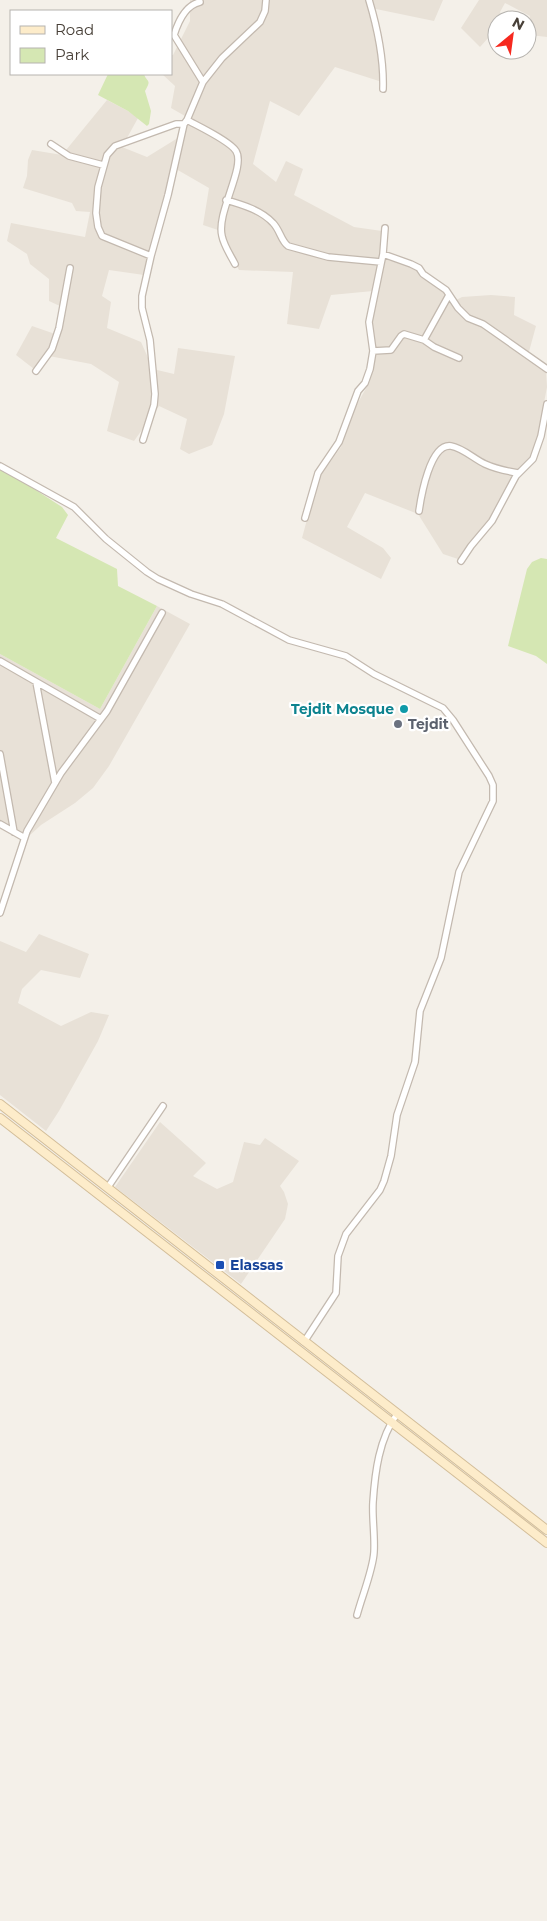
<svg xmlns="http://www.w3.org/2000/svg" width="547" height="1921" viewBox="0 0 547 1921" font-family="Montserrat,sans-serif">
  <style>
    .residential { fill: #e8e1d7 }
    .green { fill: #d5e7b3 }
    .lines { fill: none; stroke-linecap: round; stroke-linejoin: round }
    .minor-casing { stroke: #c3b9af; stroke-width: 8 }
    .secondary-casing { stroke: #d3be9a; stroke-width: 10 }
    .minor { stroke: #fff; stroke-width: 5.5 }
    .secondary { stroke: #fdecca; stroke-width: 8 }
    .culture-dot { fill: #0f9aa8; stroke: #fff; stroke-width: 2 }
    .worship-dot { fill: #6b7280; stroke: #fff; stroke-width: 2 }
    .transit-dot { fill: #1a4fb4; stroke: #fff; stroke-width: 2 }
    .labels { text-anchor: middle; dominant-baseline: central; stroke-width: 4.5; stroke-linejoin: round; paint-order: stroke }
    .culture-label { font-size: 14px; font-weight: bold; fill: #0d838f; stroke: #fff; text-anchor: end }
    .worship-label { font-size: 14px; font-weight: bold; fill: #5b616d; stroke: #fff; text-anchor: start }
    .transit-label { font-size: 14px; font-weight: bold; fill: #164399; stroke: #fff; text-anchor: start }
  </style>
  <rect width="100%" height="100%" fill="#f4f0e9"/>
  <!-- residential -->
  <path class="residential" d="M190 0H443L434 21 376 9 369 11 379 59V81L335 67 299 116 270 101 253 164 276 182 286 161 303 169 294 195 354 227 382 231 380 255 384 259 407 264 416 269 420 277 442 288 452 302 462 297 491 295 515 297 514 315 536 326 527 359 546 371 547 387 537 439 530 459 512 476 496 510 486 525 472 540 458 559 443 554 418 514 365 493 347 527 383 548 391 558 381 579 302 538 318 479 341 447 351 415 369 383 373 367 374 347 371 323 373 291 331 295 319 329 287 324 293 272 239 270 218 230 203 225 209 188 176 169 172 171 144 275 109 270 102 296 111 302 107 328 141 342 153 369 174 374 178 348 235 356 224 414 212 445 189 454 180 449 187 419 159 406 134 441 107 431 119 382 91 364 49 356 34 369 16 355 32 326 58 335 62 307 49 301V279L30 264 27 254 7 241 11 223 85 237 90 212 76 211 72 203 23 188 27 176 28 160 32 150 62 155 107 100 128 111 138 118 122 147 147 157 181 136 185 116 171 108 175 86 162 74H171V55H173L190 21Z
    M479 0H547V37L530 35 528 26 530 16 505 3 500 12 502 20H497V28L480 47 461 28Z
    M157 606 190 624 109 766 93 788 75 803 41 825 29 836 19 839 0 829V654L100 709Z
    M39 934 89 954 80 978 41 970 22 989 18 1003 61 1026 91 1012 109 1015 98 1041 59 1111 46 1131 0 1095V941L26 952Z
    M160 1122 206 1163 193 1176 217 1189 233 1182 244 1142 260 1145 265 1138 299 1161 280 1186 284 1192 288 1204 285 1219 241 1284 115 1187Z"/>
  <!-- green -->
  <path class="green" d="M108 74H144C147 83 152 79 145 91L151 111 149 124 147 126 128 111 98 95Z
    M0 467 62 507 68 515 56 538 117 569 118 586 157 606 100 709 0 654Z
    M541 558 547 559V664L536 656 508 646 527 569 532 562Z"/>
  <g class="lines">
    <defs>
      <path id="minor" d="M369 0C378 30 384 58 383 89
        M200 2C186 5 178 22 174 35L203 82
        M187 120C198 126 230 141 236 151 246 167 216 213 222 236 224 246 231 256 235 264
        M51 144 69 156 103 165
        M226 200C243 205 261 210 273 223 280 230 281 241 288 246L328 257 381 262
        M383 254 411 264 419 268 423 274 446 290 458 308 468 318 483 324 547 369
        M151 256 102 236 98 227 96 213 98 187 107 155 115 146 176 124H184
        M424 340 434 347 459 358
        M373 351 391 350 401 336 404 334 424 340 449 295
        M36 371 52 349 59 328 70 268
        M143 440 154 405 155 394 150 340 142 308V296L151 256 168 195 184 124 187 120 203 82 222 58 260 22 265 11 266 0
        M0 466 74 507 106 539 147 572 158 579 191 594 222 604 289 640 346 656 374 674 443 708 453 720 489 776 493 785V801L459 872 441 958 420 1011 415 1062 397 1115 391 1156 384 1181 380 1190 346 1234 338 1256 336 1293 304 1342
        M419 511C421 497 430 443 451 446 463 448 474 459 485 464 496 469 506 471 518 473
        M305 518 318 473 339 442 358 391 365 383 370 369 373 351 369 322 383 254 385 228
        M461 561 471 546 492 521 516 476 533 459 541 436 547 404
        M0 661 101 719
        M36 682 55 783
        M0 754 14 832
        M0 824 23 837
        M0 913 27 831 61 773 107 711 162 613
        M108 1187 163 1106
        M357 1615C362 1596 373 1570 374 1552 375 1535 372 1518 373 1502 375 1472 379 1439 397 1414"/>
      <path id="secondary" d="M0 1104 547 1530
        M0 1118 547 1543"/>
    </defs>
    <!-- minor casing -->
    <use href="#minor" class="minor-casing"/>
    <!-- secondary casing -->
    <use href="#secondary" class="secondary-casing"/>
    <!-- minor -->
    <use href="#minor" class="minor"/>
    <!-- secondary -->
    <use href="#secondary" class="secondary"/>
  </g>
  <!-- markers -->
  <circle class="culture-dot" cx="404" cy="709" r="5"/>
  <circle class="worship-dot" cx="398" cy="724" r="5"/>
  <rect class="transit-dot" x="215" y="1260" width="10" height="10" rx="2.5"/>
  <g class="labels">
    <!-- culture labels -->
    <g class="culture-label">
      <text x="394" y="709">Tejdit Mosque</text>
    </g>
    <!-- worship labels -->
    <g class="worship-label">
      <text x="408" y="724">Tejdit</text>
    </g>
    <!-- transit labels -->
    <g class="transit-label">
      <text x="230" y="1265">Elassas</text>
    </g>
  </g>
  <!-- legend -->
  <rect x="10" y="10" width="162" height="65" fill="#ffffff" stroke="#b6b3af"/>
  <rect x="20" y="26" width="25" height="8" fill="#fdecca" stroke="#b6b3af"/>
  <text x="55" y="35" font-size="15" fill="#484038">Road</text>
  <rect x="20" y="48" width="25" height="15" fill="#d5e7b3" stroke="#b6b3af"/>
  <text x="55" y="60" font-size="15" fill="#484038">Park</text>
  <!-- north arrow -->
  <g transform="translate(512 35) rotate(29)"><circle r="24" fill="#ffffff" stroke="#b6b3af"/>
  <path d="M0-4L9 19L0 12L-9 19Z" fill="#f6291f"/>
  <text y="-8" font-size="14" font-weight="bold" text-anchor="middle" fill="#484038">N</text>
  </g>
</svg>
